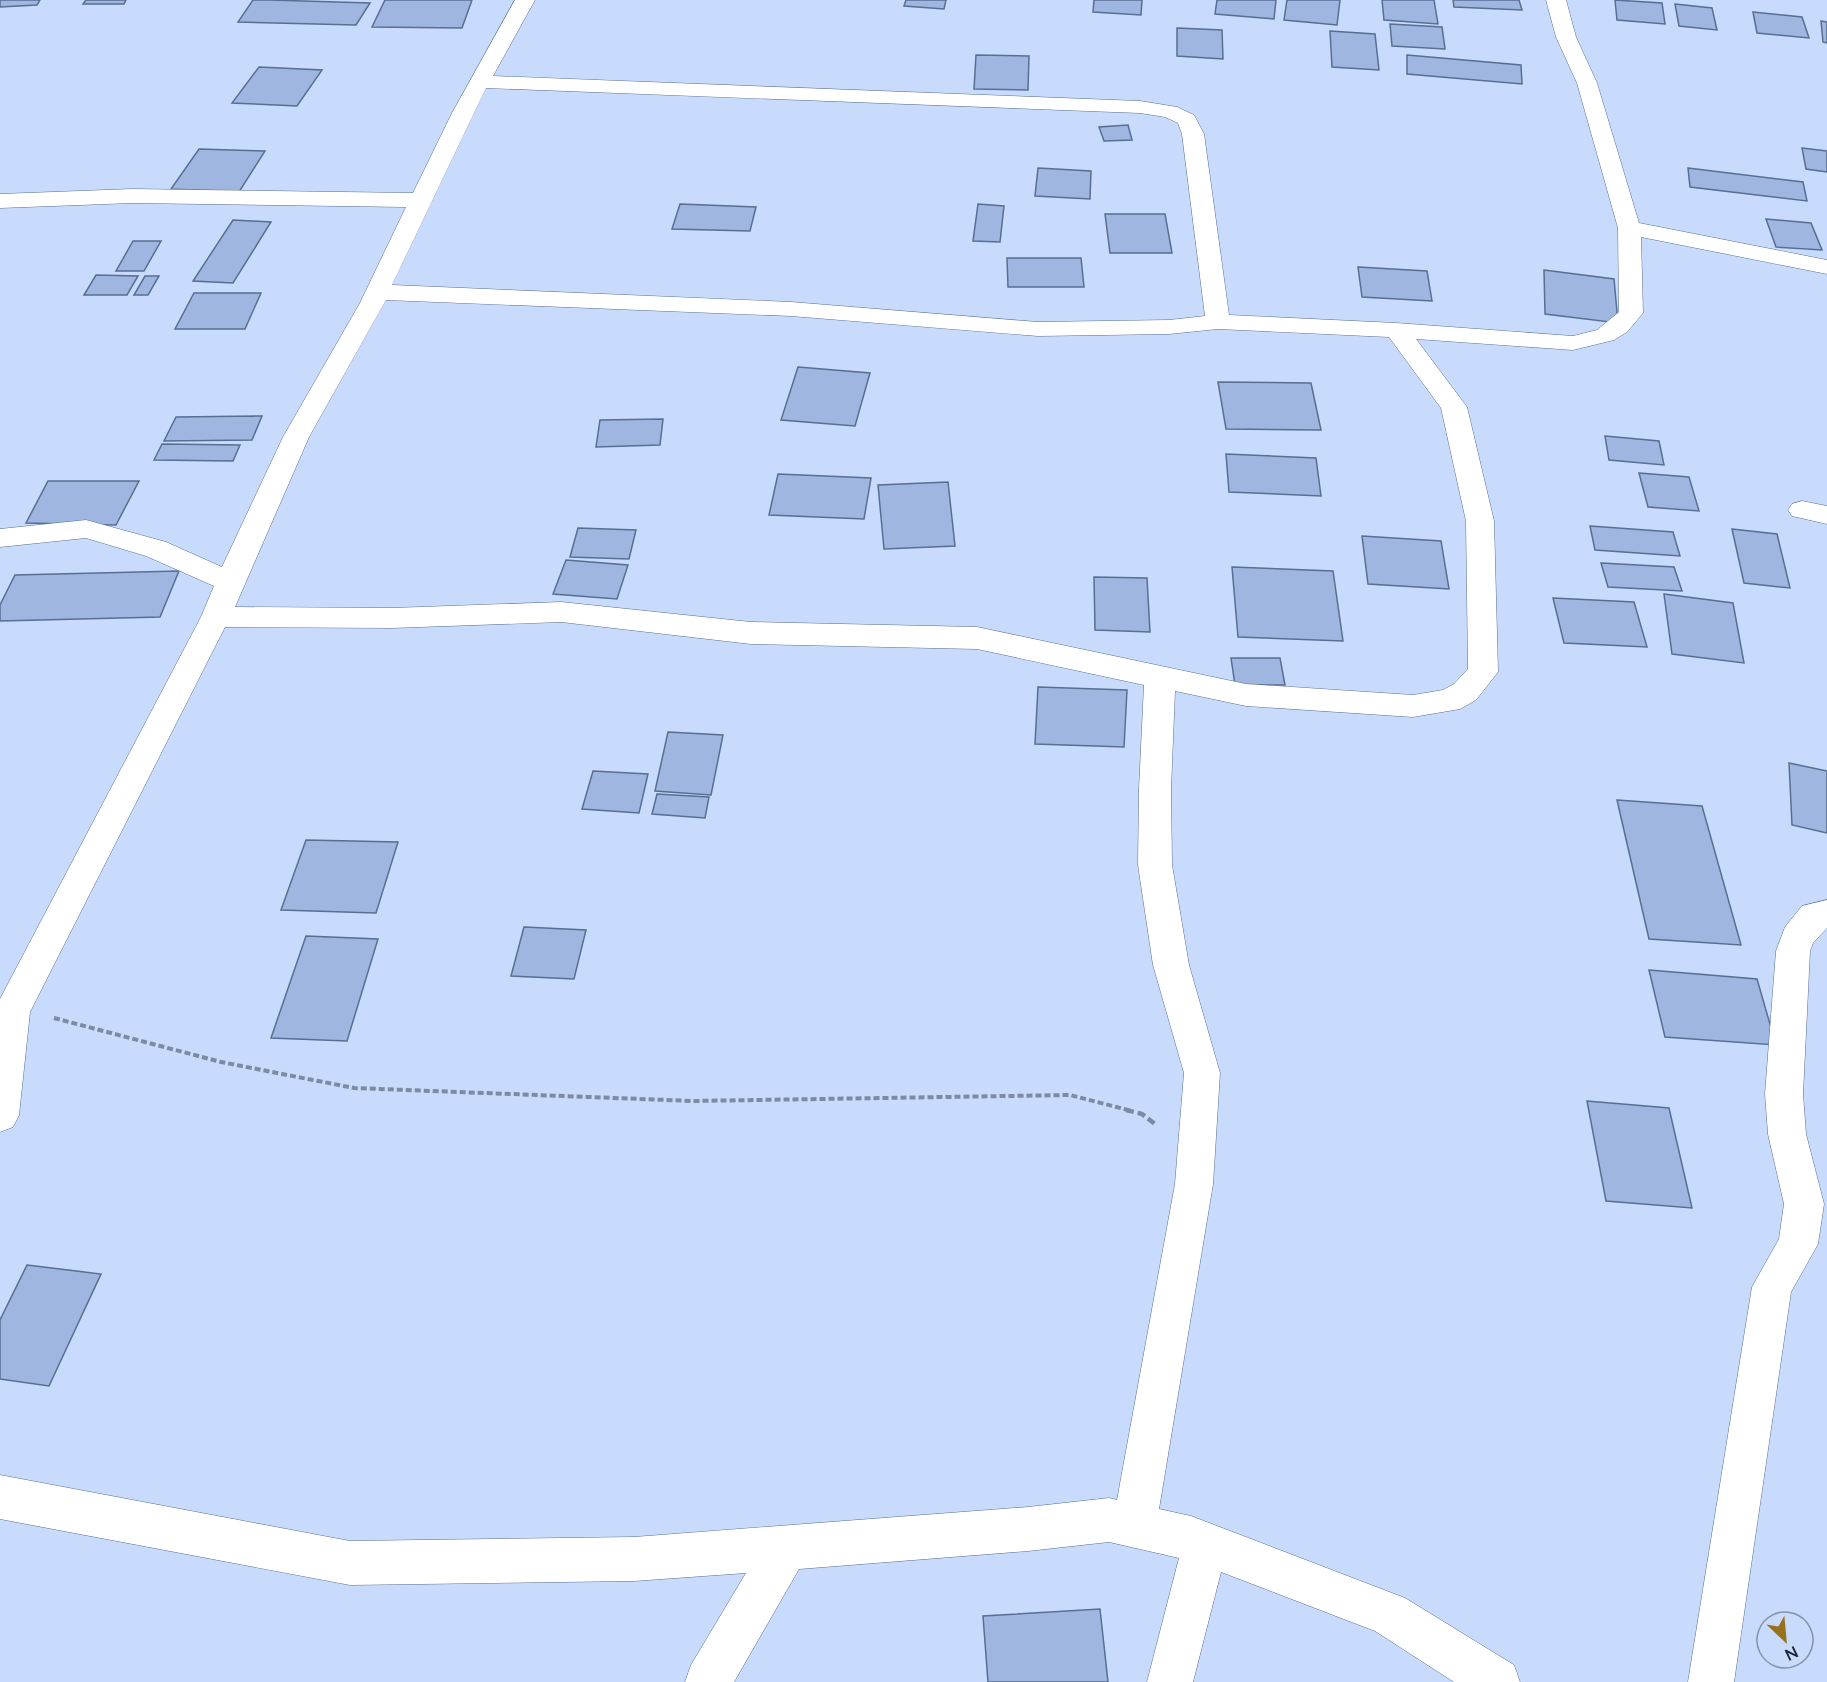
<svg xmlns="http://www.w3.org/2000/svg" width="1827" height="1682" viewBox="0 0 1827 1682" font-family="Lato,sans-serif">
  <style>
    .building { fill: #9fb7e0; stroke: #586e93; stroke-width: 1.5 }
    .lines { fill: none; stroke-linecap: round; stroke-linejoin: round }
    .street-casing { stroke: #586e93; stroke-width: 1 }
    .path-far1 { stroke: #7c8aa4; stroke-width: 4; stroke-dasharray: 6 3; stroke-linecap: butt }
    .path { stroke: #7c8aa4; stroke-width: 4.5; stroke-dasharray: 8 4; stroke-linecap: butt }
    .street { fill: #fff; fill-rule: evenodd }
  </style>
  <rect width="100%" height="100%" fill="#c8dbfd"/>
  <!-- building -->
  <path class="building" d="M0 0H40L37 5 0 7Z
    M86 0H126L124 4H83Z
    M253 0H270L370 3 356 25 238 22Z
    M385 0H472L462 28 372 27Z
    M906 0H946L944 9 904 6Z
    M1094 0H1142L1141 15 1093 12Z
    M1217 0H1276L1274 19 1215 14Z
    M1287 0H1340L1337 25 1284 20Z
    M1382 0H1434L1438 24 1384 20Z
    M1453 0H1519L1522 10 1454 7Z
    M1615 0 1662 3 1665 24 1617 20Z
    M1675 4 1712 8 1717 30 1679 26Z
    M1753 12 1802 17 1809 38 1757 33Z
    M1821 21 1827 22V43L1823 42Z
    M1390 24 1442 27 1445 49 1392 46Z
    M1177 28 1222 30 1223 59 1177 56Z
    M1330 31 1375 34 1379 70 1332 67Z
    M976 55 1029 56 1028 90 974 89Z
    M1407 55 1521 65 1522 84 1407 74Z
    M259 67 322 70 297 106 232 103Z
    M1128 125 1132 140 1104 141 1099 127Z
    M1802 148 1827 151V172L1806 169Z
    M199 149 265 151 239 192 171 189Z
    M1038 168 1091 171 1090 199 1035 196Z
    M1688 168 1803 182 1807 201 1690 187Z
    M680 204 756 207 750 231 672 229Z
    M978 204 1004 206 1000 242 973 241Z
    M1105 214H1165L1172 253H1110Z
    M1766 219 1811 223 1822 250 1776 247Z
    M233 220 271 222 233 283 193 281Z
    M133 241H161L144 271H116Z
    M1007 258H1081L1084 287H1008Z
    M1358 267 1427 271 1432 301 1362 297Z
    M1544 270 1614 279 1618 323 1545 314Z
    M96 275 138 276 127 295H84Z
    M145 276H159L148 295H134Z
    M194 293H261L245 329H175Z
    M798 367 870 373 855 426 781 420Z
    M1218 382 1311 383 1321 430 1226 429Z
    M262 416 252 440 164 441 176 417Z
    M663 419 660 445 596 447 600 420Z
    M1605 436 1659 441 1664 465 1609 460Z
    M162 444 240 445 233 461 154 460Z
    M1226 454 1316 458 1321 496 1229 492Z
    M1639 473 1689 477 1699 511 1648 507Z
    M778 474 871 478 864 519 769 515Z
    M48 481H139L116 525 26 523Z
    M948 482 955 546 884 549 878 485Z
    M1590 526 1673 532 1680 556 1595 550Z
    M578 528 636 530 629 559 570 557Z
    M1732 529 1777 534 1790 588 1744 583Z
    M1362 536 1441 541 1449 589 1368 584Z
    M566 560 628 565 617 599 553 594Z
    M1601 563 1674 567 1682 591 1608 587Z
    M1232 567 1333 571 1343 641 1238 637Z
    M179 571 160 617 0 621V605L15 575Z
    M1094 577 1147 578 1150 632 1095 630Z
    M1664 594 1733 603 1744 663 1672 654Z
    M1553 598 1634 602 1647 647 1564 643Z
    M1231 658H1280L1285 685H1235Z
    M1038 687 1127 690 1124 747 1035 744Z
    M668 732 723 735 711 795 655 791Z
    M1789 763 1827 771V833L1792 825Z
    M593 771 648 774 639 813 582 809Z
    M657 794 709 797 705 818 652 814Z
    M1617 800 1702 806 1741 945 1649 939Z
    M306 840 398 842 376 913 281 910Z
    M524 927 586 930 574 979 511 976Z
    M306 936 378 939 347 1041 271 1038Z
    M1649 970 1757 979 1776 1045 1665 1037Z
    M1587 1101 1669 1108 1692 1208 1606 1201Z
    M27 1265 101 1274 49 1386 0 1379V1320Z
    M1100 1609 1108 1682H988L983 1616Z"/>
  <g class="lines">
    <defs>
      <path id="street" d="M515 0H535L493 76 1140 101 1177 107 1194 115 1204 134 1229 315 1396 323 1573 336 1597 330 1619 312 1618 228 1577 83 1556 37 1546 0H1566L1576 37 1597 83 1639 223 1827 260V274L1641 237 1643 313 1627 332 1614 340 1573 350 1416 339 1467 407 1494 521 1498 672 1476 700 1460 709 1413 717 1246 706 1175 691 1171 789 1172 865 1189 965 1220 1073 1213 1184 1159 1509 1191 1516 1405 1598 1514 1665 1520 1682H1454L1375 1631 1221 1572 1193 1682H1147L1179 1558 1109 1542 1028 1551 799 1569 734 1682H685L691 1665 746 1573 634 1581 350 1585 0 1519V1475L350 1541 634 1537 1028 1507 1109 1498 1117 1500 1175 1184 1184 1073 1153 965 1138 865 1139 789 1144 685 977 649 751 644 561 622 392 628 225 627 30 1012 19 1115 13 1127 0 1132V999L201 617 214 586 146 556 86 538 0 547V529L86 520 166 542 222 567 283 437 360 303 406 207 132 203 0 208V194L132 189 413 193 452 113ZM486 88 1140 113 1165 117 1178 123 1182 134 1205 316 1169 320 1038 322 791 302 392 285ZM386 300 791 316 1038 336 1169 334 1218 329 1389 337 1441 408 1466 521 1468 669 1454 684 1443 690 1413 695 1246 684 977 627 751 622 561 602 392 608 235 607 309 437Z
        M1802 501 1827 506V524L1792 516 1788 510 1792 504Z
        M1827 900V928L1813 943 1810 951 1803 1094 1806 1134 1824 1204 1818 1244 1791 1292 1734 1682H1688L1752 1287 1779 1239 1784 1204 1768 1134 1765 1094 1776 951 1785 927 1802 906Z"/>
    </defs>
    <!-- street casing -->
    <use href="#street" class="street-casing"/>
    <!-- path-far1 -->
    <path class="path-far1" d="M54 1018 221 1062 354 1088 693 1101 1070 1095 1132 1111"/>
    <!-- path -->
    <path class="path" d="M1126 1110 1142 1114 1155 1124"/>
    <!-- street -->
    <use href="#street" class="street"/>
  </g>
  <!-- north arrow -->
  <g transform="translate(1785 1640) rotate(154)"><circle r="28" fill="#c8dbfd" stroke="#8392ad" stroke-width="1.5"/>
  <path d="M0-4.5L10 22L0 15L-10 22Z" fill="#98711c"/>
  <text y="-9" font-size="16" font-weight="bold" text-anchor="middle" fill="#1c2535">N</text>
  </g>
</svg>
